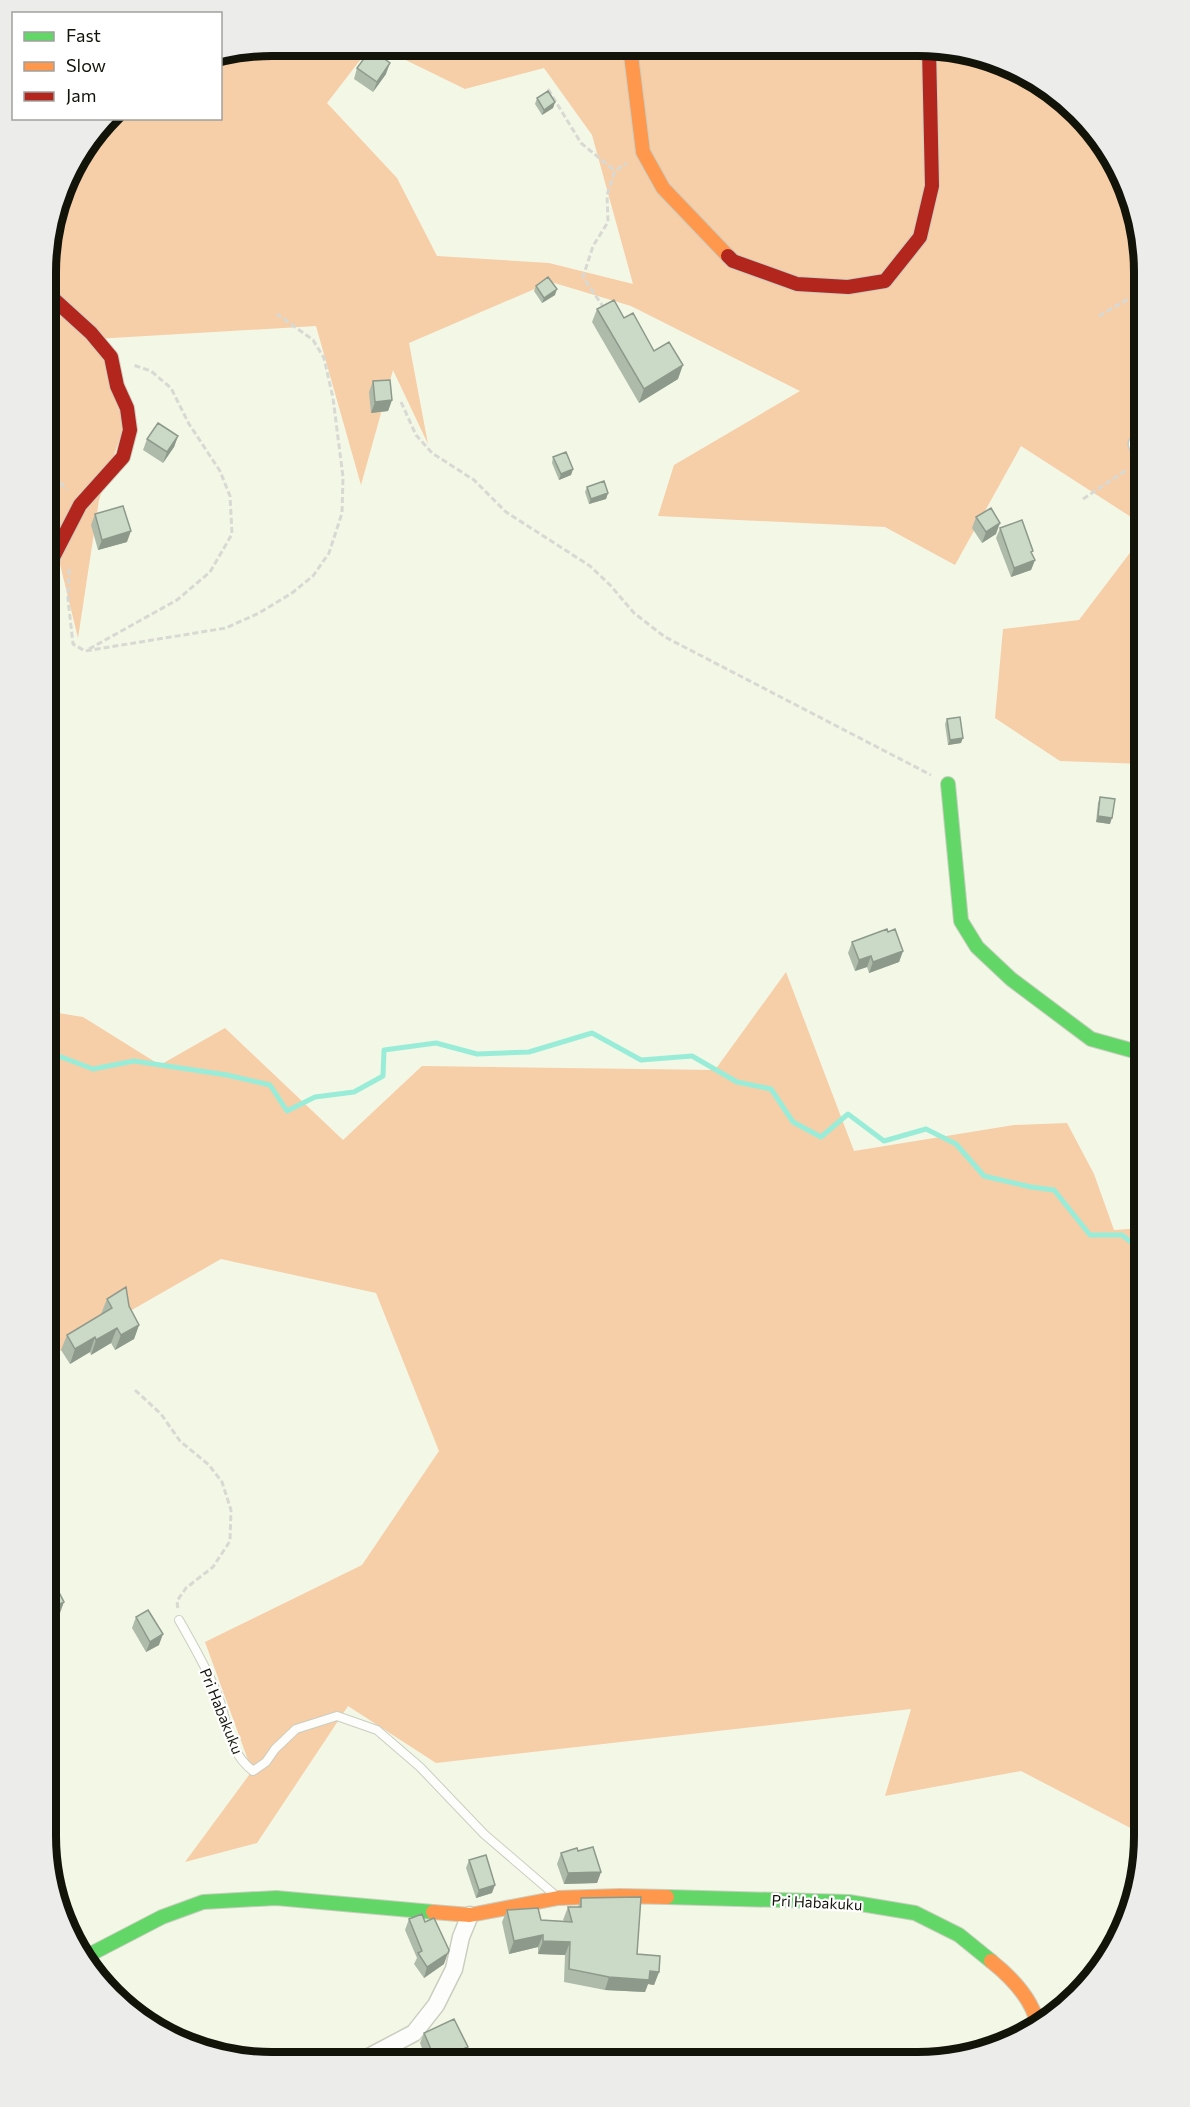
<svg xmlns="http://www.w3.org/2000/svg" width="1190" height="2107" viewBox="0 0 1190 2107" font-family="Commissioner,sans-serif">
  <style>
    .forest { fill: #f6cea8 }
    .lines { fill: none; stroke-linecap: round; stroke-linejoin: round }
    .stream { stroke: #99edd8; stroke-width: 5 }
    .lane-casing { stroke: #cacec0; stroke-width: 10 }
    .street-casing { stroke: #cacec0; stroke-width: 19 }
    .fast-casing { stroke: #cacec0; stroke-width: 16 }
    .slow-casing { stroke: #cacec0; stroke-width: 16 }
    .jam-casing { stroke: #cacec0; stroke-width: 16 }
    .path { stroke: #d8d9d3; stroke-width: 3; stroke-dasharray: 6 3; stroke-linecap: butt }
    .lane { stroke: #fdfefb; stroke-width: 8 }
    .street { stroke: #fdfefb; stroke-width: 16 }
    .fast { stroke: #63d668; stroke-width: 14 }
    .slow { stroke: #ff974d; stroke-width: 14 }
    .jam { stroke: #b3261e; stroke-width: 14 }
    .wall { fill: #aebbaa }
    .shaded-wall { fill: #8d998b }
    .building { fill: #cadac6; stroke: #8d998b; stroke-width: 1.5 }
    .labels { text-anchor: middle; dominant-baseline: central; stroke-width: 4.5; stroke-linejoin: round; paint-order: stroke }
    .street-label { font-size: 15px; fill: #121409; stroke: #fff }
    .rim { fill: none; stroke: #121409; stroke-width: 8 }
  </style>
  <rect width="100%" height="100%" fill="#f3f7e6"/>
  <!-- forest -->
  <path class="forest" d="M271 45 371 46 327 103 397 178 437 256 549 263 633 284 592 135 544 68 465 89 377 46 963 49 1018 68 1068 101 1107 145 1133 198 1145 271V526L1021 446 955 565 885 527 658 516 674 465 800 391 631 306 551 282 409 343 428 444 393 370 361 485 316 326 95 339 131 405 99 500 78 638 47 511V242L68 171 109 119 220 118 221 55Z
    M1145 533V764L1060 761 995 718 1003 629 1079 620Z
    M786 972 854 1151 1014 1125 1067 1123 1094 1174 1114 1230 1145 1228 1144 1835 1021 1771 885 1796 911 1709 436 1763 348 1706 257 1843 185 1862 252 1771 205 1642 362 1565 439 1451 376 1293 221 1259 46 1359V1011L83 1017 160 1065 225 1028 343 1140 422 1066 715 1070Z"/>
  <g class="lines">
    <!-- stream -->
    <path class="stream" d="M46 1059 56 1055 93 1069 134 1061 227 1075 270 1085 287 1111 315 1097 354 1092 383 1076 384 1050 436 1043 477 1054 529 1052 592 1033 641 1060 692 1056 737 1082 771 1089 793 1122 821 1137 848 1114 884 1141 926 1129 956 1144 984 1176 1031 1187 1054 1190 1090 1235H1122L1145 1253"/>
    <defs>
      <path id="lane" d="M179 1620C192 1643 206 1667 216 1691 229 1720 225 1749 253 1771L266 1762 275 1749 296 1729 337 1716 377 1730 420 1767 484 1834 555 1895"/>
      <path id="street" d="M1145 461 1142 460 1137 444 1145 429
        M363 2060 414 2033 436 2005 454 1969 461 1937 470 1915"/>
      <path id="fast" d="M948 784 961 921 977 947 1011 979 1091 1039 1145 1054
        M667 1897 849 1902 915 1913 959 1935 991 1961
        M83 1958 162 1917 203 1902 276 1898 433 1912"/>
      <path id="slow" d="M630 47 643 152 663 188 728 256
        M433 1912 470 1915 558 1898 620 1896 667 1897
        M991 1961C1011 1977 1034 2001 1038 2027"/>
      <path id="jam" d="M728 256 733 261 797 284 848 287 885 281 920 237 932 186 929 49
        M47 293 91 333 111 357 117 386 127 408 130 430 123 457 80 505 47 569"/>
    </defs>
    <!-- lane casing -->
    <use href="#lane" class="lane-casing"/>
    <!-- street casing -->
    <use href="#street" class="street-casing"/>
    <!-- fast casing -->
    <use href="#fast" class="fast-casing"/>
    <!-- slow casing -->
    <use href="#slow" class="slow-casing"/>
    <!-- jam casing -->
    <use href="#jam" class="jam-casing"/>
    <!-- path -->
    <path class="path" d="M855 55 909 54
      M548 89 581 143 615 171
      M604 308 583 277 593 246 608 222 607 195 615 171 627 163
      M1099 316 1145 289
      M401 402 416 435 432 453 474 480 506 512 590 566 610 585 634 613 665 637 931 775
      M47 466 52 473 47 453
      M47 471 52 473 67 490
      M1083 499 1128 469
      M69 569 68 599 73 644 85 651 226 628 259 613 292 593 313 576 329 553 342 513 343 477 333 398 324 358 313 340 277 314
      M89 649 177 600 210 572 232 534 230 496 220 471 189 424 171 388 151 371 133 365
      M135 1390 161 1414 180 1441 209 1465 222 1482 231 1510 230 1541 213 1567 186 1588 177 1601 178 1610"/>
    <!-- lane -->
    <use href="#lane" class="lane"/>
    <!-- street -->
    <use href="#street" class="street"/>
    <!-- fast -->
    <use href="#fast" class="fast"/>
    <!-- slow -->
    <use href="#slow" class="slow"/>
    <!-- jam -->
    <use href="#jam" class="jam"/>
  </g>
  <!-- wall -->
  <path class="wall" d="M357 68 386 74 373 92 354 79Z
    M537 98 555 102 553 108 542 115 535 104Z
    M536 286 555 295 542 303 534 291Z
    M597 309 624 318 678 379 639 403 592 322Z
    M373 381 392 400 388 411 371 413 369 392Z
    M178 436 174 447 163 463 143 450 147 439Z
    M553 457 573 469 571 475 559 480 552 463Z
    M587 487 608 493 606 499 589 504 585 492Z
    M95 514 127 542 98 550 91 525Z
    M976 517 996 534 982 543 972 528Z
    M1000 528 1032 554 1035 560 1031 570 1011 577 996 538Z
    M947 719 961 743 948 745 945 724Z
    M1100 797 1110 824 1096 822 1098 803Z
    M888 932 903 951 899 962 869 973 867 967 855 971 848 953 852 942Z
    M107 1299 129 1306 139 1325 134 1339 115 1350 111 1343 91 1355 90 1352 70 1364 61 1350 67 1335 102 1314H101Z
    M136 1617 159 1645 146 1652 132 1628Z
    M578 1851 601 1872 597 1883 564 1884 557 1864 561 1853Z
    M469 1860 492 1893 476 1898 466 1868Z
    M581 1898 637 1954 659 1972 654 1985 648 1984 645 1992 605 1990 564 1982 565 1955 538 1954V1947L509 1954 502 1922 507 1910 541 1920 564 1921 563 1920 568 1907H578Z
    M409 1919 444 1964 424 1978 414 1964 417 1958 405 1930Z
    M424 2033 468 2047 464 2057 456 2061H427L420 2043Z"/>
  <!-- shaded-wall -->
  <path class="shaded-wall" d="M390 63 386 74 373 92 377 82Z
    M555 102 553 108 542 115 544 110Z
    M557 289 555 295 542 303 544 298Z
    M683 365 678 379 639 403 644 389Z
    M392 400 388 411 371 413 375 402Z
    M178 436 174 447 163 463 167 452Z
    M573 469 571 475 559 480 561 474Z
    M608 493 606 499 589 504 591 499Z
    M1000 523 996 534 982 543 986 532Z
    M131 531 127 542 98 550 102 540Z
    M1035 560 1031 570 1011 577 1014 568Z
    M963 738 961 743 948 745 950 740Z
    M1098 816 1112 818 1110 824 1096 822Z
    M903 951 899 962 869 973 873 962Z
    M871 956 867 967 855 971 859 960Z
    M139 1325 134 1339 115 1350 121 1335Z
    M117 1328 111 1343 91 1355 96 1340Z
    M95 1337 90 1352 70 1364 75 1349Z
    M64 1602 60 1613 45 1621V1612Z
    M163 1634 159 1645 146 1652 150 1642Z
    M601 1872 597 1883 564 1884 568 1873Z
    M495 1885 492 1893 476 1898 479 1890Z
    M543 1935 538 1947 509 1954 514 1941Z
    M543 1941 570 1942 565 1955 538 1954Z
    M448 1953 444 1964 424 1978 427 1967Z
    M650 1971 659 1972 654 1985 648 1984 645 1992 605 1990 609 1977Z
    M468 2047 464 2057 456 2061H436Z"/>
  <!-- building -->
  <path class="building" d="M371 49 390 63 377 82 357 68Z
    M548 91 555 102 544 110 537 98Z
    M548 277 557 289 544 298 536 286Z
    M614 300 624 318 633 313 654 351 669 342 683 365 644 389 597 309Z
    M390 380 392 400 375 402 373 381Z
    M158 423 178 436 167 452 147 439Z
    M566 452 573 469 561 474 553 457Z
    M604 481 608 493 591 499 587 487Z
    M123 506 131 531 102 540 95 514Z
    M991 508 1000 523 986 532 976 517Z
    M1022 520 1033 551 1031 552 1035 560 1014 568 1000 528Z
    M960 717 963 738 950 740 947 719Z
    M1100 797 1115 799 1112 818 1098 816Z
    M887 929 888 932 895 929 903 951 873 962 871 956 859 960 852 942Z
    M126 1287 129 1306 139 1325 121 1335 117 1328 96 1340 95 1337 75 1349 67 1335 112 1308 107 1299Z
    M50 1575 64 1602 45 1612V1578Z
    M148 1610 163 1634 150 1642 136 1617Z
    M593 1847 601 1872 568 1873 561 1853 577 1848 578 1851Z
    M486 1855 495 1885 479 1890 469 1860Z
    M641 1897 637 1954 660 1956 659 1972 650 1971 649 1980 609 1977 569 1969 570 1942 543 1941V1935L514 1941 507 1910 538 1908 541 1920 572 1922 568 1907H581V1898Z
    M422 1914 425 1922 434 1918 449 1950 448 1953 427 1967 418 1953 422 1951 409 1919Z
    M454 2019 468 2047 436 2061 424 2033Z"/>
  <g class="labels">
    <!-- street labels -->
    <g class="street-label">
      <text transform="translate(222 1711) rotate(68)">Pri Habakuku</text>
      <text transform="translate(817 1902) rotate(3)">Pri Habakuku</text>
    </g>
  </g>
  <!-- crop -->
  <path d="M0 0H1190V2107H0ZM272 56H918A216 216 0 0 1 1134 272V1836A216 216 0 0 1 918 2052H272A216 216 0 0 1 56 1836V272A216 216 0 0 1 272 56Z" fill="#ececeb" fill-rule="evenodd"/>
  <path class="rim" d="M272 56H918A216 216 0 0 1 1134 272V1836A216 216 0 0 1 918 2052H272A216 216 0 0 1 56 1836V272A216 216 0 0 1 272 56Z"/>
  <!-- legend -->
  <rect x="12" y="12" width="210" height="108" fill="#ffffff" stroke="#a0a19d" stroke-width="1.5"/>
  <rect x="24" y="32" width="30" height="9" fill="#63d668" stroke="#a0a19d" stroke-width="1.5"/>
  <text x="66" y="42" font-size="18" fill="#121409">Fast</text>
  <rect x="24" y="62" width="30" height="9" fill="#ff974d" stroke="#a0a19d" stroke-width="1.5"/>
  <text x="66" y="72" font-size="18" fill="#121409">Slow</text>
  <rect x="24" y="92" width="30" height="9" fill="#b3261e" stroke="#a0a19d" stroke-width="1.5"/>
  <text x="66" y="102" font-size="18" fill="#121409">Jam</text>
</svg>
